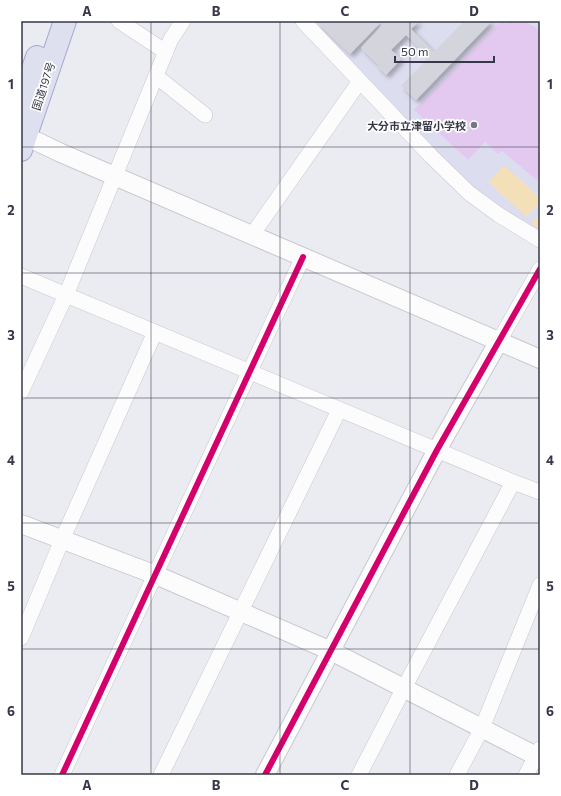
<svg xmlns="http://www.w3.org/2000/svg" width="561" height="796" viewBox="0 0 561 796" font-family="Commissioner,'Noto Sans JP',sans-serif">
  <style>
    .education { fill: #ddddf0 }
    .green { fill: #e3c9ef }
    .water { fill: #f3e0b9 }
    .building { fill: #d4d4dc; filter: url(#shadow) }
    .lines { fill: none; stroke-linecap: round; stroke-linejoin: round }
    .minor-casing { stroke: #c8c8d1; stroke-width: 16 }
    .tertiary-casing { stroke: #c8c8d1; stroke-width: 20 }
    .trunk-casing { stroke: #a5a7cc; stroke-width: 24 }
    .minor { stroke: #fcfcfd; stroke-width: 15 }
    .tertiary { stroke: #fcfcfd; stroke-width: 18 }
    .trunk { stroke: #dee0ef; stroke-width: 22 }
    .cycleway-casing { stroke: #fff; stroke-width: 8 }
    .cycleway { stroke: #d6006c; stroke-width: 6 }
    .grid { fill: none; stroke: #363849; stroke-width: 1; stroke-opacity: 0.55 }
    .poi-dot { fill: #757784; stroke: #fff; stroke-width: 1.5 }
    .labels { text-anchor: middle; dominant-baseline: central; stroke-width: 3.5; stroke-linejoin: round; paint-order: stroke }
    .street-label { font-size: 11px; fill: #363849; stroke: #fff }
    .poi-label { font-size: 11px; font-weight: bold; fill: #363849; stroke: #fff; text-anchor: end }
    .neatline { fill: none; stroke: #363849; stroke-width: 1.5 }
    .grid-label { font-size: 13px; text-anchor: middle; font-weight: bold; fill: #363849 }
  </style>
  <defs>
    <filter id="shadow"><feDropShadow dx="3.5" dy="3.5" stdDeviation="2" flood-color="#0004"/></filter>
  </defs>
  <rect width="100%" height="100%" fill="#ebebf2"/>
  <!-- education -->
  <path class="education" d="M310 21H540V234L512 218 462 179Z"/>
  <!-- green -->
  <path class="green" d="M501 21 506 24 509 21H524L540 30V183L502 151 498 154 485 142 468 160 414 110Z"/>
  <!-- water -->
  <path class="water" d="M504 165 540 198V203L526 217 489 182Z
    M540 214V230L531 223Z"/>
  <!-- building -->
  <path class="building" d="M316 21H382L350 54Z
    M386 21H419L411 29 434 52 464 21H492L416 100 401 86 429 57 406 35 391 50 401 59 386 75 377 66 378 65 361 48Z"/>
  <g class="lines">
    <defs>
      <path id="minor" d="M119 21 166 52
        M303 21 431 156 469 193 499 215 540 240
        M156 76 205 115
        M252 235 360 81
        M21 276 513 482 540 492
        M499 341 540 269
        M21 392 66 295 171 39 183 21
        M21 638 62 540 155 332
        M62 775 303 257
        M161 775 339 410
        M359 775 404 688 513 482
        M457 775 482 728 540 585
        M526 775 540 749"/>
      <path id="tertiary" d="M21 134 61 153 540 359
        M21 524 156 575 331 651 540 758
        M265 775 437 450 499 341"/>
      <path id="trunk" d="M21 103 37 57
        M21 150 65 21"/>
    </defs>
    <!-- minor casing -->
    <use href="#minor" class="minor-casing"/>
    <!-- tertiary casing -->
    <use href="#tertiary" class="tertiary-casing"/>
    <!-- trunk casing -->
    <use href="#trunk" class="trunk-casing"/>
    <!-- minor -->
    <use href="#minor" class="minor"/>
    <!-- tertiary -->
    <use href="#tertiary" class="tertiary"/>
    <!-- trunk -->
    <use href="#trunk" class="trunk"/>
    <defs>
      <path id="cycleway" d="M62 775 303 257
        M265 775 437 450 540 269"/>
    </defs>
    <!-- cycleway casing -->
    <use href="#cycleway" class="cycleway-casing"/>
    <!-- cycleway -->
    <use href="#cycleway" class="cycleway"/>
  </g>
  <!-- grid -->
  <path class="grid" d="M151 21V775M280 21V775M410 21V775M21 147H540M21 273H540M21 398H540M21 523H540M21 649H540"/>
  <!-- markers -->
  <circle class="poi-dot" cx="474" cy="125" r="4"/>
  <g class="labels">
    <!-- street labels -->
    <g class="street-label">
      <text transform="translate(43 86) rotate(-72)">国道197号</text>
    </g>
    <!-- poi labels -->
    <g class="poi-label">
      <text x="466" y="125">大分市立津留小学校</text>
    </g>
  </g>
  <!-- border -->
  <rect width="561" height="796" fill="none" stroke="#ffffff" stroke-width="44"/>
  <!-- scale -->
  <path d="M395 56v6h99v-6" fill="none" stroke="#363849" stroke-width="2"/>
  <text x="401" y="56" font-size="12" fill="#363849" stroke="#ffffff" stroke-width="3" paint-order="stroke">50 m</text>
  <rect x="22" y="22" width="517" height="752" class="neatline"/>
  <g class="grid-label">
    <text x="87" y="16">A</text>
    <text x="216" y="16">B</text>
    <text x="345" y="16">C</text>
    <text x="474" y="16">D</text>
    <text x="11" y="89">1</text>
    <text x="550" y="89">1</text>
    <text x="11" y="215">2</text>
    <text x="550" y="215">2</text>
    <text x="11" y="340">3</text>
    <text x="550" y="340">3</text>
    <text x="11" y="465">4</text>
    <text x="550" y="465">4</text>
    <text x="11" y="591">5</text>
    <text x="550" y="591">5</text>
    <text x="11" y="716">6</text>
    <text x="550" y="716">6</text>
    <text x="87" y="790">A</text>
    <text x="216" y="790">B</text>
    <text x="345" y="790">C</text>
    <text x="474" y="790">D</text>
  </g>
</svg>
